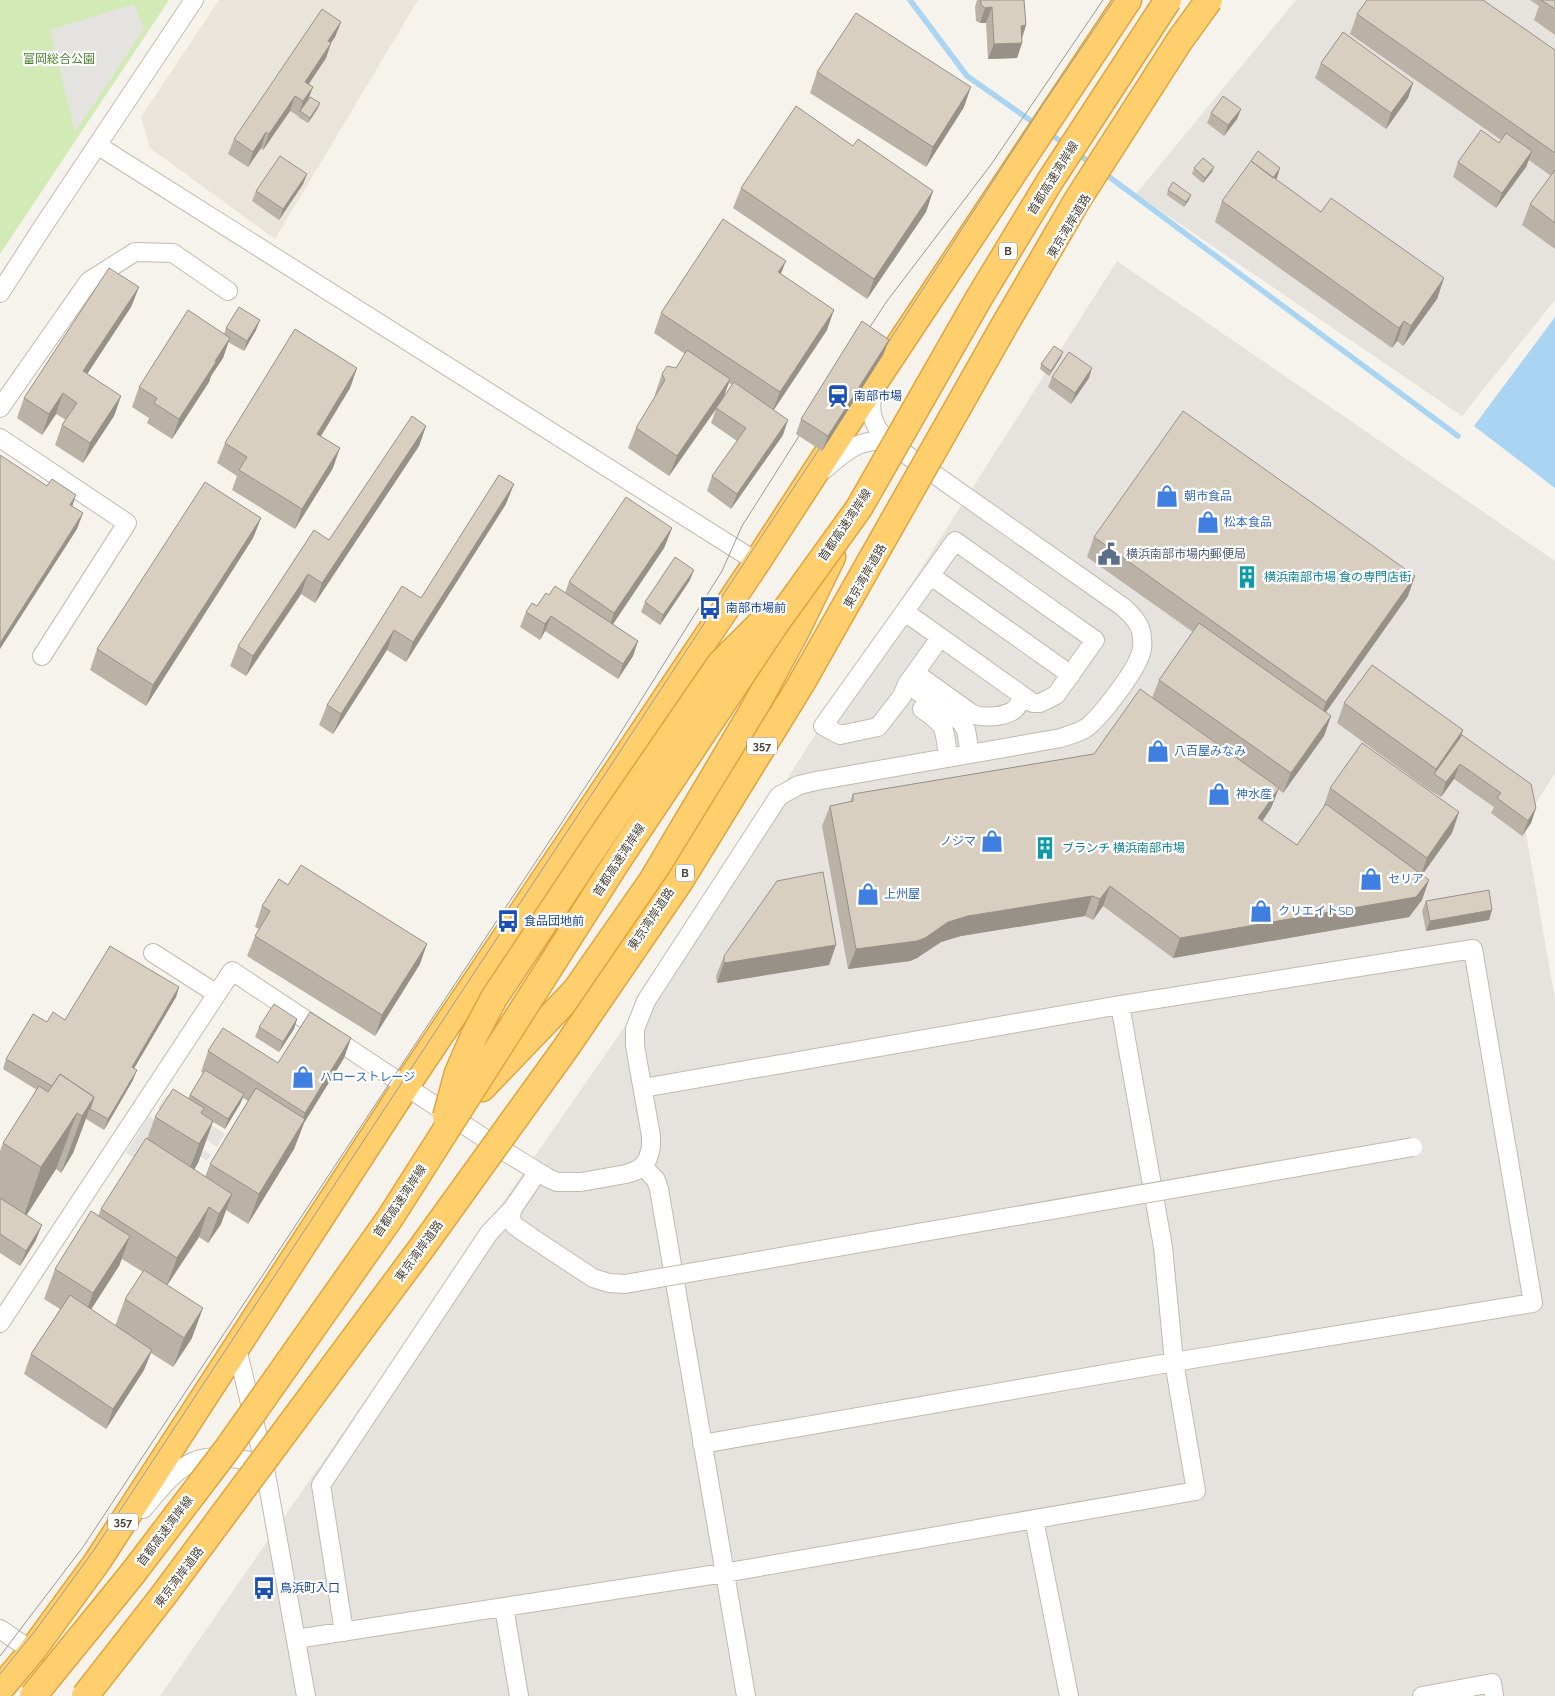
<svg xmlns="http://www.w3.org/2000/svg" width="1555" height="1696" viewBox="0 0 1555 1696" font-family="Raleway,'Noto Sans JP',sans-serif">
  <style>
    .residential { fill: #eae5da }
    .industrial { fill: #e6e2dd }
    .green { fill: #d2eab5 }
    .parking { fill: #e5e3e0 }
    .water { fill: #a9d4f2 }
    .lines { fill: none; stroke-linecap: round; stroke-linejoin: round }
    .stream { stroke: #a9d4f2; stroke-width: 5.5 }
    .minor-casing { stroke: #c2bbae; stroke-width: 20 }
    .highway-casing { stroke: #e0a43c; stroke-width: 29 }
    .minor { stroke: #fff; stroke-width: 18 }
    .highway { stroke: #ffcf6e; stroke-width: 26 }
    .tram { stroke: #9a9a9a; stroke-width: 1 }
    .minor-bridge-casing { stroke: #c2bbae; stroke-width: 20; stroke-linecap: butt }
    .highway-bridge-casing { stroke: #e0a43c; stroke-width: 29; stroke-linecap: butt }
    .minor-bridge { stroke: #fff; stroke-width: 18 }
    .highway-bridge { stroke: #ffcf6e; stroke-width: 26 }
    .wall { fill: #bab2a6; fill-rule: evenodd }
    .shaded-wall { fill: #979187 }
    .building { fill: #d8cfc1; stroke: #979187 }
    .labels { text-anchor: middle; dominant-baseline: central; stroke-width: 4.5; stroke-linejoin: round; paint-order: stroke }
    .shield { fill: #fff; stroke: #817c74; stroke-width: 1 }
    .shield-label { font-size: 11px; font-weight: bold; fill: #4b4439 }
    .park-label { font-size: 12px; fill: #4a7f2a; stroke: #fff }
    .street-label { font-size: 12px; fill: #4b4439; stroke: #fff }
    .transit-label { font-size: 12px; fill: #164399; stroke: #fff; text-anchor: start }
    .shop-label { font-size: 12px; fill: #366cbe; stroke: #fff; text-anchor: start }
    .service-label { font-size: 12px; fill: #4e5e75; stroke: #fff; text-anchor: start }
    .culture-label { font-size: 12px; fill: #0d838f; stroke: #fff; text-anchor: start }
  </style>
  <rect width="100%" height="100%" fill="#f6f3ec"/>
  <!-- residential -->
  <path class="residential" d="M219 0H418L275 239 150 148 141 117Z"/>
  <!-- industrial -->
  <path class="industrial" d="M1296 0H1555V300L1462 416 1136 194Z
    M1117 261 1555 561V773L1524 822 1555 999V1696H160L680 947Z"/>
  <!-- green -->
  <path class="green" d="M0 0H169L0 254Z"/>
  <!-- parking -->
  <path class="parking" d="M134 4 144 29 75 132 50 30Z
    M166 1095 225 1134 217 1147 158 1108Z
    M149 1116 211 1155 207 1161 156 1128 136 1159 126 1153Z"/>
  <!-- water -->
  <path class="water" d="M1555 317V488L1474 426Z"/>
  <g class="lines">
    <!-- stream -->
    <path class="stream" d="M910 0 967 76 1037 125
      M1049 133 1066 145
      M1075 152 1092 164
      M1104 173 1458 436"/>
    <defs>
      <path id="minor" d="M97 145 757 562
        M0 293 44 225 194 0
        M0 408 89 281 135 252 173 253 228 291
        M0 438 127 523 42 656
        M825 469C846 451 858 439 887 441
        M931 576 1071 675
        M905 612 1033 703H1040L1056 695 1095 640 955 541 823 726 840 735 878 727 902 696 907 684 940 638
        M915 673 971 713C981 719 1004 717 1014 710 1018 706 1021 701 1024 697
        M907 684 961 722 966 730 970 754
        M922 709C948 727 944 728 948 758
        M153 953 217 994
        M643 1088 1120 1005 1473 949 1533 1303 1174 1362 702 1444
        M643 1166 656 1180 659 1189 746 1696
        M531 1237 515 1226 510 1218 513 1208 537 1173
        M0 1323 232 971 496 1146 548 1178 557 1182H581L626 1174 635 1171 643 1166 648 1158 651 1147V1136L635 1046V1029L646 1001 779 796 799 785 816 781 1061 738C1069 735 1078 733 1086 728 1100 718 1133 674 1139 658 1142 652 1143 646 1142 639 1142 625 1133 616 1123 607L887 441C871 423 869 412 873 388
        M237 1348 264 1463 306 1696
        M143 1509C160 1490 178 1462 206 1458 224 1455 246 1461 264 1463
        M1034 1519 1069 1696
        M504 1607 519 1696
        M0 1629 32 1651
        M344 1632 321 1485 489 1233 513 1208
        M296 1639 724 1573 1196 1491 1174 1362 1163 1247 1120 1005
        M1422 1696 1492 1683 1494 1696"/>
      <path id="highway" d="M482 1088 576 990 652 881 754 709 797 629 832 557
        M0 1689 32 1651 97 1562 406 1086 757 562 844 428 1128 0"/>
    </defs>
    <!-- minor casing -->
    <use href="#minor" class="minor-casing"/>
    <!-- highway casing -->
    <use href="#highway" class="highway-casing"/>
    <!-- minor -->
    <use href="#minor" class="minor"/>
    <!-- highway -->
    <use href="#highway" class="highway"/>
    <!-- tram -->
    <path class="tram" d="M862 339 887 301 990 166 1103 0
      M880 355 1042 106 1114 0
      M0 1656 83 1547 611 748 722 571 742 526 806 425
      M0 1674 35 1631 94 1550 827 437"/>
    <defs>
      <path id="minor-bridge" d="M531 1237 593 1278 609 1283 625 1284 1413 1147"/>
      <path id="highway-bridge" d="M446 1117 458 1073 474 1036 494 998 595 846 720 664 767 617
        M33 1696 133 1573 228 1448 390 1218 618 860 774 626 859 508 979 298 1050 181 1168 0
        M85 1696 163 1596 423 1246 565 1049 680 881 801 684 1004 326 1078 199 1180 40 1209 0"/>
    </defs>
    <!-- minor-bridge casing -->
    <use href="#minor-bridge" class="minor-bridge-casing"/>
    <!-- highway-bridge casing -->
    <use href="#highway-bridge" class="highway-bridge-casing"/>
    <!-- minor-bridge -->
    <use href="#minor-bridge" class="minor-bridge"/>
    <!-- highway-bridge -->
    <use href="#highway-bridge" class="highway-bridge"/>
  </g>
  <!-- wall -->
  <path class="wall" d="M977 0H1024L1026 25 1022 38V43L1017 58 988 59 986 23H980L976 21 975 7Z
    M1530 0H1555V35L1534 20 1539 6Z
    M1357 14 1555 50V249L1522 225 1530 204 1551 176 1529 160 1526 167 1496 208 1453 177 1458 162 1499 143 1501 140 1350 34Z
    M341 22 335 37 331 43 326 58 309 84 313 87 308 100 318 108 308 123 298 117 299 114 298 116 290 111 263 150 261 148 248 167 228 154 234 139Z
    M1321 63 1413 83 1408 98 1386 129 1315 78Z
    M817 72 964 107 926 167 810 93Z
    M1241 109 1237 119 1224 136 1207 123 1211 113Z
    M853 146 933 191 926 212 867 299 733 208 741 188Z
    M1194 168 1212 172 1203 183 1192 174Z
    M307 174 303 184 279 220 252 201 256 191Z
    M1277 178 1276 179 1321 212 1444 278 1437 299 1403 346 1397 341 1392 348 1215 222 1222 201Z
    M1168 190 1189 200 1184 207 1167 195Z
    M781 274 827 330 774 410 783 435 731 509 707 491 712 476 737 441 711 423 716 409 669 476 628 448 636 428 656 396 655 394 662 374 676 368 685 354 654 333 661 313ZM729 383 732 385 723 398Z
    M139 287 131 307 87 374 121 396 114 416 83 463 55 445 62 425 66 420 56 414 42 435 17 418 24 398Z
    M260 320 256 330 244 351 228 342 223 358 211 376 209 382 172 439 147 423 149 418 132 407 139 387 224 334 226 328Z
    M889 340 883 355 822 451 796 434 801 419Z
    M1061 357 1049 376 1040 369 1041 364Z
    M357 368 350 388 321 436 333 468 295 529 232 490 237 476 217 463 225 443Z
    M1052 377 1089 378 1071 404 1048 387Z
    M426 426 419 446 315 603 301 594 246 676 230 666 238 646 329 540Z
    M506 504 406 662 387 650 333 734 319 725 327 705Z
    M261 518 253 538 146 706 90 670 97 649Z
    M672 528 664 548 613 624 638 641 633 656 618 679 545 631 540 640 520 627 526 612 537 606 549 595 565 593 569 582Z
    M1094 537 1408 596 1326 712 1331 716 1324 736 1283 793 1278 789 1271 808 1262 822 1297 845 1323 808 1330 788 1459 812 1452 833 1422 874V900L1409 917 1173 958 1103 906 1093 920 1085 916 961 936 941 942 917 958 910 961 848 969 822 826 830 806 850 802 853 794 1094 754 1152 698 1159 680 1193 632 1087 557Z
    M690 580 660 625 641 612 645 602Z
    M1344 703 1463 730 1460 738 1536 808 1531 823 1522 836 1491 813 1494 807 1454 779 1441 797 1428 789 1429 788 1428 789 1337 723Z
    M1426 901 1492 910 1489 920 1426 931 1422 911Z
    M262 906 420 964 375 1036 247 956 255 936 259 929 255 927Z
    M836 945 829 965 717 983 716 976 724 956Z
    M179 987 176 997 134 1068 133 1080 104 1130 86 1119 73 1153 61 1173 56 1169 26 1215 36 1240 20 1266 0 1253V1151L3 1143 37 1090 3 1069 6 1059 65 1020Z
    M297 1019 294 1029 279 1052 255 1037 259 1027Z
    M351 1038 344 1058 304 1123 294 1149 248 1224 226 1210 221 1224 208 1243 199 1237 167 1285 192 1338 173 1367 151 1353 144 1370 106 1429 24 1374 31 1354 60 1309 44 1299 55 1269 98 1216 101 1209 147 1139 155 1117 188 1098 190 1095 203 1073 201 1072 208 1051 278 1063ZM243 1098 248 1101 210 1164 205 1177 194 1170 198 1163 213 1122 225 1129 240 1104ZM122 1259 143 1272 125 1299 115 1326 91 1310 119 1266Z"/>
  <!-- shaded-wall -->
  <path class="shaded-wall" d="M992 7 986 23H980L985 8Z
    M341 22 335 37 322 56 328 41Z
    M1026 25 1021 41V26Z
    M331 43 326 58 300 97 305 82Z
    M1022 43 1017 58 988 59 994 44Z
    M1413 83 1408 98 1386 129 1391 113Z
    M313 87 307 102 300 111 298 116 303 101Z
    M971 87 964 107 926 167 933 147Z
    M295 96 290 111 263 150 269 134Z
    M320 103 318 108 308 123 310 118Z
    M1241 109 1237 119 1224 136 1228 125Z
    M266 132 261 148 248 167 253 152Z
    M1532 151 1526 167 1496 208 1502 193Z
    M1214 167 1212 172 1203 183 1205 178Z
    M1280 168 1277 178 1268 189 1272 179Z
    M307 174 303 184 279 220 283 209Z
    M933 191 926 212 867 299 874 279Z
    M1191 195 1189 200 1184 207 1186 202Z
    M786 261 778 281V272Z
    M1444 278 1437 299 1403 346 1411 326Z
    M139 287 131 307 76 391 83 371Z
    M834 310 827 330 772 412 780 392Z
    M260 320 256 330 244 351 247 341Z
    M1404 321 1397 341 1392 348 1399 328Z
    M230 338 223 358 211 376 209 382 172 439 179 419Z
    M889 340 883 355 822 451 828 436Z
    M1063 352 1061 357 1049 376 1051 371Z
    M357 368 350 388 310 454 317 434Z
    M1092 368 1089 378 1071 404 1075 393Z
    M730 379 723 399 669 476 677 456Z
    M63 393 56 414 42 435 49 414Z
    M121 396 114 416 83 463 90 443Z
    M788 420 783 435 731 509 737 494Z
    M426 426 419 446 315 603 322 583Z
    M340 448 333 468 295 529 302 509Z
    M514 484 506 504 406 662 413 642Z
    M76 495 71 510 70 505Z
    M83 513 77 529 0 649V643Z
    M261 518 253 538 146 706 153 685Z
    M672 528 664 548 607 633 614 613Z
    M694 570 690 580 660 625 663 615Z
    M308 574 301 594 246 676 253 656Z
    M1415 576 1408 596 1319 722 1326 702Z
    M551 616 545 631 540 640 545 624Z
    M394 630 387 650 333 734 341 714Z
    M638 641 633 656 618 679 623 664Z
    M1331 716 1324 736 1283 793 1291 773Z
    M1463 730 1456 750 1434 774 1428 789 1436 769Z
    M1460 764 1454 779 1441 797 1446 782Z
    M1279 788 1271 808 1250 839 1258 818Z
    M1536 808 1531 823 1522 836 1528 821Z
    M1459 812 1452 833 1420 878 1427 858Z
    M1429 880 1422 900 1409 917 1173 958 1180 938Z
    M1110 886 1103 906 1093 920 1100 899Z
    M1092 896 1085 916 961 936 941 942 917 958 910 961 848 969 856 949 968 916Z
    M1492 910 1489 920 1426 931 1430 921Z
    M427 944 420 964 375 1036 382 1015Z
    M836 945 829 965 717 983 724 963Z
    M179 987 176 997 129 1077 132 1067Z
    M297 1019 294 1029 279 1052 283 1042Z
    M351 1038 344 1058 304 1123 294 1149 248 1224 259 1194 299 1129 305 1113Z
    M137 1070 133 1080 104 1130 108 1119Z
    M244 1094 240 1104 225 1129 228 1119Z
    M94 1097 73 1153 61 1173 82 1116Z
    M77 1113 56 1169 21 1224 41 1167Z
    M213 1121 198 1163 183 1187 199 1144Z
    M232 1194 221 1224 208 1243 219 1214Z
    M209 1207 199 1237 166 1287 177 1258Z
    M42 1225 36 1240 20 1266 26 1251Z
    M130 1236 119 1266 82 1323 93 1293Z
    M203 1308 192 1338 173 1367 184 1338Z
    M152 1350 144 1370 106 1429 113 1409Z"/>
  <!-- building -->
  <path class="building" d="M981 0H1024L1026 25 1021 26 1022 43 994 44 992 7 985 8 981 5Z
    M1367 0H1483L1555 50V153L1357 14Z
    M1541 0H1555V9Z
    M322 9 341 22 328 41 331 43 305 82 313 87 303 101 295 96 269 134 266 132 253 152 234 139Z
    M856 13 971 87 933 147 817 72Z
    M1343 32 1413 83 1391 113 1321 63Z
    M1223 96 1241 109 1228 125 1211 113Z
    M310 97 320 103 310 118 300 111Z
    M796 106 853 146 858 139 933 191 874 279 741 188Z
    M1481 130 1499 143 1506 133 1532 151 1502 193 1458 162Z
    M1258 151 1280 168 1273 178 1251 161Z
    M280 156 307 174 283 209 256 191Z
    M1203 158 1214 167 1205 178 1194 168Z
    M1251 161 1321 212 1331 198 1444 278 1411 326 1404 321 1399 328 1222 201Z
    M1555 170V223L1530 204Z
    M1173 182 1191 195 1186 202 1168 190Z
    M723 219 786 261 778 272 834 310 780 392 661 313Z
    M109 268 139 287 83 371 121 396 90 443 62 425 77 403 63 393 49 414 24 398Z
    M239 307 260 320 247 341 226 328Z
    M188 310 230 338 215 361 216 362 179 419 154 403 157 398 139 387Z
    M862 321 889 340 828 436 801 419Z
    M295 329 357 368 317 434 340 448 302 509 239 470 247 457 225 443Z
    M1054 346 1063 352 1051 371 1041 364Z
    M687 350 730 379 677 456 636 428 665 380 662 374 667 366 676 368Z
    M1069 352 1092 368 1075 393 1052 377Z
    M734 382 788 420 737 494 712 476 746 428 716 408Z
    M1183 411 1415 576 1326 702 1094 537Z
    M412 416 426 426 322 583 308 574 253 656 238 646 314 530 329 540Z
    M0 455 47 486 52 479 76 495 70 505 83 513 0 643Z
    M499 475 514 484 413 642 394 630 341 714 327 705 402 586 421 598Z
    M205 482 261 518 153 685 97 649Z
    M626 497 672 528 614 613 569 582Z
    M675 557 694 570 663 615 645 602Z
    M555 586 638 641 623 664 551 616 545 624 526 612 532 603 537 606 546 593 549 595Z
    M1199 623 1331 716 1291 773 1159 680Z
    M1372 665 1463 730 1436 769 1344 703Z
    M1140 689 1279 788 1258 818 1297 845 1326 804 1429 880 1416 897 1180 938 1110 886 1100 899 1092 896 968 916 948 922 925 938 917 941 856 949 830 806 853 801V794L1094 754Z
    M1462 735 1531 784 1536 808 1528 821 1497 798 1501 793 1460 764 1446 782 1434 774Z
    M1362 743 1459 812 1427 858 1330 788Z
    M301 865 427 944 382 1015 255 936 270 911 262 906 279 879 288 885Z
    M823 872 836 945 724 963V956L777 881Z
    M1489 890 1492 910 1430 921 1426 901Z
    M110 946 179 987 132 1067 137 1070 108 1119 90 1109 94 1097 60 1074 52 1086 6 1059 33 1014 47 1022 53 1012 65 1020Z
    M274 1004 297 1019 283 1042 259 1027Z
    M310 1012 351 1038 305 1113 208 1051 223 1028 278 1063Z
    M205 1070 244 1094 228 1119 190 1095Z
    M60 1074 94 1097 82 1116 77 1113 41 1167 3 1143 39 1086 48 1092Z
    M256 1088 305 1119 259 1194 210 1164Z
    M173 1089 204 1108 201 1113 213 1121 199 1144 155 1117Z
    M146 1138 232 1194 219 1214 209 1207 177 1258 101 1209Z
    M0 1198 42 1225 26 1251 0 1234Z
    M91 1211 130 1236 93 1293 55 1269Z
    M144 1270 203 1308 184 1338 125 1299Z
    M70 1295 152 1350 113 1409 31 1354Z"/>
  <!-- icons -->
  <defs>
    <symbol id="station-bare" viewBox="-9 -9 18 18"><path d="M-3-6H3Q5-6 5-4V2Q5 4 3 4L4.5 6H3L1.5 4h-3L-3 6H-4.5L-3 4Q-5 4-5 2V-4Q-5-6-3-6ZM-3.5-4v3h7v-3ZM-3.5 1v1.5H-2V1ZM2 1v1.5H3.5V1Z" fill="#1a4fb4" stroke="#fff" stroke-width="2.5" paint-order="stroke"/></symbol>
    <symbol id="shop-bare" viewBox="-9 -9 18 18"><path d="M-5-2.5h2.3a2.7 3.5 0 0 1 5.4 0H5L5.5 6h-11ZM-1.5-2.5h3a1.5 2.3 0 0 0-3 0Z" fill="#3f7fe0" stroke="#fff" stroke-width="2.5" paint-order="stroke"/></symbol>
    <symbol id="civic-bare" viewBox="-9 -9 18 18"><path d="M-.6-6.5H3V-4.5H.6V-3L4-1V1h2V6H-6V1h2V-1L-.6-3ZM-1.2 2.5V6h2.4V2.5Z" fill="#5c6f8a" stroke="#fff" stroke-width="2.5" paint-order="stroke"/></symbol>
    <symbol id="building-bare" viewBox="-9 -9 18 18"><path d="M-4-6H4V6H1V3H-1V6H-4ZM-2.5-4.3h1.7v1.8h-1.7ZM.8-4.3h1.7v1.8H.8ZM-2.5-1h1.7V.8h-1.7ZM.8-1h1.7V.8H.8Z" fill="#0f9aa8" stroke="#fff" stroke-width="2.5" paint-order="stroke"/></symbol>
    <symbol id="bus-bare" viewBox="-9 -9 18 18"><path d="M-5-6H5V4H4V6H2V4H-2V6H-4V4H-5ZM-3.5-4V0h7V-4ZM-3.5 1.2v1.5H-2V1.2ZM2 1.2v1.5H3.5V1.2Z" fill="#1a4fb4" stroke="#fff" stroke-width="2.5" paint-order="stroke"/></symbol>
  </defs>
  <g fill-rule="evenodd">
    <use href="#station-bare" x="822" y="380" width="32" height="32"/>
    <use href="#shop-bare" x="1151" y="480" width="32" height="32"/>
    <use href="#shop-bare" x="1192" y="506" width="32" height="32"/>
    <use href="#civic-bare" x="1093" y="538" width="32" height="32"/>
    <use href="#building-bare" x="1231" y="561" width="32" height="32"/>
    <use href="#bus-bare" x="694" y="592" width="32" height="32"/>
    <use href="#shop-bare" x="1142" y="735" width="32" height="32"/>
    <use href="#shop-bare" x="1203" y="778" width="32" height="32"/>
    <use href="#shop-bare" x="976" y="825" width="32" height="32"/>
    <use href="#building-bare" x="1029" y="832" width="32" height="32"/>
    <use href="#shop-bare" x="1355" y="863" width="32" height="32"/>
    <use href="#shop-bare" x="852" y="878" width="32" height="32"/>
    <use href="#shop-bare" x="1245" y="895" width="32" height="32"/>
    <use href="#bus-bare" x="492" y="905" width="32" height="32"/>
    <use href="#shop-bare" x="287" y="1061" width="32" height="32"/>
    <use href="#bus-bare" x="248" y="1572" width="32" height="32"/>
  </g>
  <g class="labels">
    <!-- shield labels -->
    <g class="shield">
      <rect x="999" y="242.5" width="18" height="17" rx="4"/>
      <rect x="747" y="737.5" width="30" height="17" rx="4"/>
      <rect x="676" y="864.5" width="18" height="17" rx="4"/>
      <rect x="108" y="1513.5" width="30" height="17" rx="4"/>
    </g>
    <g class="shield-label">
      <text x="1008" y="251">B</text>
      <text x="762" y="746">357</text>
      <text x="685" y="873">B</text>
      <text x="123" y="1522">357</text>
    </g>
    <!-- park labels -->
    <g class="park-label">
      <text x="59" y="59">富岡総合公園</text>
    </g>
    <!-- street labels -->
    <g class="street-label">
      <text transform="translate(1053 178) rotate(-58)">首都高速湾岸線</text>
      <text transform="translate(1069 226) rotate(-59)">東京湾岸道路</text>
      <text transform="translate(845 525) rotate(-56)">首都高速湾岸線</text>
      <text transform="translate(865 576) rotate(-60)">東京湾岸道路</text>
      <text transform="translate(619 860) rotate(-57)">首都高速湾岸線</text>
      <text transform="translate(651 919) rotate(-56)">東京湾岸道路</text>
      <text transform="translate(400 1201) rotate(-56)">首都高速湾岸線</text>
      <text transform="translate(419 1251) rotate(-54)">東京湾岸道路</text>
      <text transform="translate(165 1531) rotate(-53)">首都高速湾岸線</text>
      <text transform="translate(179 1577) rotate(-53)">東京湾岸道路</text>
    </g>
    <!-- transit labels -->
    <g class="transit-label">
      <text x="854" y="396">南部市場</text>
      <text x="726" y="608">南部市場前</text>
      <text x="524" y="921">食品団地前</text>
      <text x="280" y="1588">鳥浜町入口</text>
    </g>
    <!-- shop labels -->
    <g class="shop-label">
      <text x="1184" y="496">朝市食品</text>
      <text x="1224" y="522">松本食品</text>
      <text x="1174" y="751">八百屋みなみ</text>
      <text x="1236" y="794">神水産</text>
      <text x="976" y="841" text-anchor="end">ノジマ</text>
      <text x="1388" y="879">セリア</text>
      <text x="884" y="894">上州屋</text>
      <text x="1278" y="911">クリエイトSD</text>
      <text x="320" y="1077">ハローストレージ</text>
    </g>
    <!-- service labels -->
    <g class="service-label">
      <text x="1126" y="554">横浜南部市場内郵便局</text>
    </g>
    <!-- culture labels -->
    <g class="culture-label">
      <text x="1264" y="577">横浜南部市場 食の専門店街</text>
      <text x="1062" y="848">ブランチ 横浜南部市場</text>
    </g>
  </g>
</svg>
